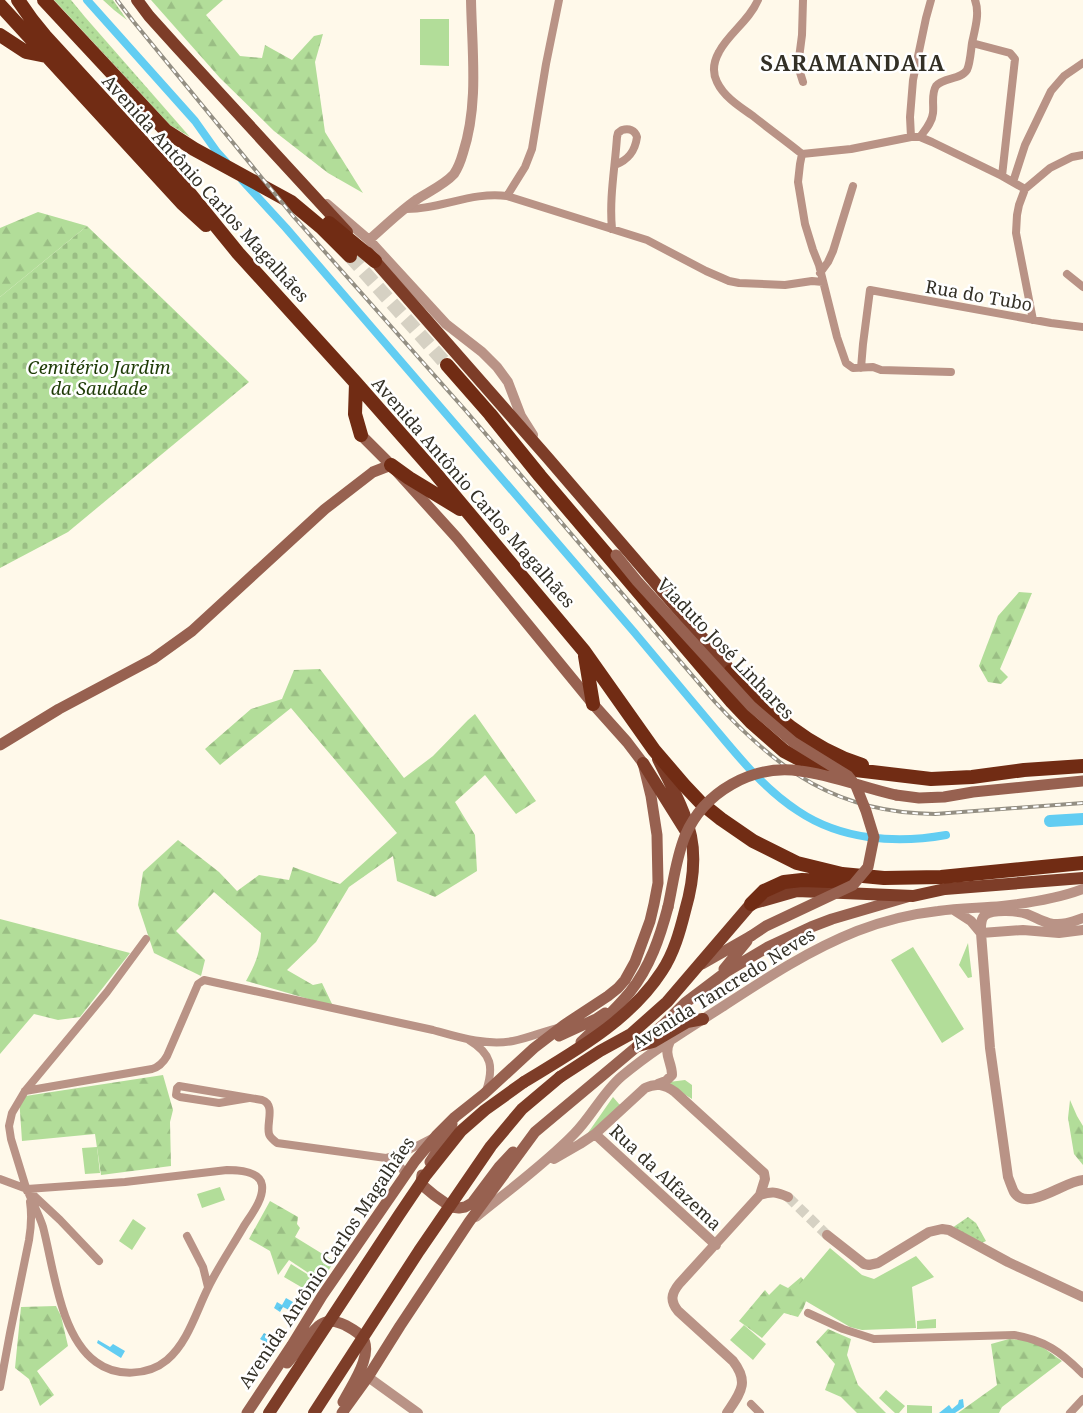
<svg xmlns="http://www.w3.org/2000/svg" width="1083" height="1413" viewBox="0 0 1083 1413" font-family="'Noto Serif',serif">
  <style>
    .grass { fill: url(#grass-dots) }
    .forest { fill: url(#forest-firs) }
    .cemetery { fill: url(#cemetery-stones) }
    .green { fill: #b2dd99 }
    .water { fill: url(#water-ripples) }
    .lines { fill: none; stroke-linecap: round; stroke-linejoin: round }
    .canal { stroke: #62cdf2; stroke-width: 8 }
    .river { stroke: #62cdf2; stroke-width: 12 }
    .tertiary-tunnel { stroke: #d6d1c3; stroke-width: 10; stroke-dasharray: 10 5; stroke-linecap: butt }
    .trunk-tunnel { stroke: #d6d1c3; stroke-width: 14; stroke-dasharray: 14 7; stroke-linecap: butt }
    .minor { stroke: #b99386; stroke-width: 8 }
    .tertiary { stroke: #b99386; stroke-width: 10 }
    .secondary { stroke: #976150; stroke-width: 11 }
    .primary { stroke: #7d3d28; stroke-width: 12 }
    .trunk { stroke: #712c14; stroke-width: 14 }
    .rail-casing { stroke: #948f83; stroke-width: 4 }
    .rail { stroke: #fff; stroke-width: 2; stroke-dasharray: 5.5; stroke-linecap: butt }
    .secondary-bridge { stroke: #976150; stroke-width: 11 }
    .primary-bridge { stroke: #7d3d28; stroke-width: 12 }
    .labels { text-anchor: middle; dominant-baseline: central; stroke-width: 5; stroke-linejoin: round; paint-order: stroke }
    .street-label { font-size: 18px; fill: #333026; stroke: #fff }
    .park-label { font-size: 18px; font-style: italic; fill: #1e3b06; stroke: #fff }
    .district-label { font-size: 22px; font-weight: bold; letter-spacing: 1px; fill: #333026; stroke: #fff }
  </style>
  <defs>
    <pattern id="grass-dots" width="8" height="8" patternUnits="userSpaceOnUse" patternTransform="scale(1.25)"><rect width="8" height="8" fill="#b2dd99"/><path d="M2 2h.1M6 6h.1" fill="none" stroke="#9abe84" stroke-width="1.8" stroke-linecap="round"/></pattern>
    <pattern id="forest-firs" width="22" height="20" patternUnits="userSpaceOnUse" patternTransform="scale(1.25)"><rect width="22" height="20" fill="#b2dd99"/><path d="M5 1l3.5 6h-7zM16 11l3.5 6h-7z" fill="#9abe84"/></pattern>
    <pattern id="cemetery-stones" width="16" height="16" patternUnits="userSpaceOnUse" patternTransform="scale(1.25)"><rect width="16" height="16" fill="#b2dd99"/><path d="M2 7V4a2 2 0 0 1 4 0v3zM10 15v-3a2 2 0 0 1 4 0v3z" fill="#9abe84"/></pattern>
    <pattern id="water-ripples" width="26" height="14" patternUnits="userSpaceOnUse" patternTransform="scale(1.25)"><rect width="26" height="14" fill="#62cdf2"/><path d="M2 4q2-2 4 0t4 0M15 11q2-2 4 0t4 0" fill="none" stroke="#56b0cf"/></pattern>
  </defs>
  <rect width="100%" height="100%" fill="#fff9ea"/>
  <!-- grass -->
  <path class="grass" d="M54 0H71L85 17 190 137 170 125Z
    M103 0H113L127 20 114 10Z
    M968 1217 976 1223 986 1241 980 1244 952 1228Z"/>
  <!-- forest -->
  <path class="forest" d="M151 0H223L206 15 240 56 262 58 265 45 292 60 314 36 323 34 315 62 325 132 363 193 328 173 274 131 220 78Z
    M38 212 87 226 0 297V228Z
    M1019 592 1032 593 1000 669 1008 677 1001 684 988 682 979 666 998 616Z
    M320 669 404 778 433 756 468 720 475 714 536 801 516 814 485 775 455 802 475 835 477 871 435 897 397 881 393 856 349 887 316 942 287 970 313 985 322 983 333 1006 246 981C256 963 260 953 261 933L214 892 176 931 205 960 201 976 154 953 138 905 143 872 178 840 219 872 237 891 259 875 289 880 293 867 340 884 397 833 291 708 220 765 205 749 251 709 282 699 294 670Z
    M0 919 130 953 80 1017 58 1020 34 1014 0 1054Z
    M163 1075 173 1110 170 1122 171 1166 101 1175 95 1134 22 1141 19 1097Z
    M1070 1100 1077 1116 1083 1126V1165L1074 1154 1068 1118Z
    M270 1201 298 1217 297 1224 300 1228 295 1237 334 1261 322 1282 289 1260 278 1275 270 1251 249 1239Z
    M801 1277 811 1289 803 1309 798 1317 784 1313 762 1338 739 1321 765 1290 769 1295 780 1284 788 1288Z
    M56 1306 61 1316 68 1346 37 1371 54 1395 40 1406 29 1379 15 1368 21 1307Z
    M828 1329 851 1339 847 1355 858 1385 886 1413H857L841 1397 825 1390 835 1364 816 1342Z
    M1009 1339 1034 1341 1062 1361 1002 1407 999 1413H958L997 1385 991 1344Z"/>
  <!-- cemetery -->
  <path class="cemetery" d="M87 226 249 382 68 532 0 568V297Z"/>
  <!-- green -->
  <path class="green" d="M420 19H449V66L420 65Z
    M968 943 972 977 968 978 959 965Z
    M913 947 964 1029 942 1043 891 960Z
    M685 1080 692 1085V1099L668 1084 669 1082Z
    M613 1097 619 1104 623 1106 583 1140Z
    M97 1147 100 1173 85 1174 82 1148Z
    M220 1187 225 1200 202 1208 197 1194Z
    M133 1219 146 1228 132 1250 119 1241Z
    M830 1248 862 1275 874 1279 916 1256 934 1277 912 1287 916 1328 862 1330 850 1327 792 1293Z
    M291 1264 315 1279 308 1291 284 1277Z
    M936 1319V1328L917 1329V1321Z
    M744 1325 766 1344 753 1360 730 1340Z
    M886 1390 905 1406 899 1413H895L879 1398Z
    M907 1405 932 1406V1413H907Z"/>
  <!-- water -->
  <path class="water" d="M286 1298 293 1302 289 1310 283 1307 280 1312 274 1308 277 1302 282 1305Z
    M264 1333 276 1340 272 1346 260 1339Z
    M98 1340 110 1347 113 1344 125 1351 121 1358 97 1343Z
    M963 1399 964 1407 955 1413H939L949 1405 952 1409 958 1404 959 1400Z"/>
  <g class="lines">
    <!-- canal -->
    <path class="canal" d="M87 0 195 121 217 152 226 162
      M242 180 286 228C402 363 518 498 634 632 658 661 682 689 706 718 734 751 761 787 798 811 841 840 896 844 946 835"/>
    <!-- river -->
    <path class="river" d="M1050 821 1083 819"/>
    <!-- tertiary-tunnel -->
    <path class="tertiary-tunnel" d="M788 1197 827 1235"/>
    <!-- trunk-tunnel -->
    <path class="trunk-tunnel" d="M350 256 447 365"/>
    <!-- minor -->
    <path class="minor" d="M758 0C749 21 729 33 719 52 714 61 712 72 717 82 724 97 740 107 753 116 769 129 786 141 802 154
      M803 0 802 35 798 66 803 82
      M975 0C980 13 975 29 972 43L1010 53 1015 59 1002 176
      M911 137 910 117 913 80 926 18 931 0
      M920 137C925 130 932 123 933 113 934 105 931 94 936 86 943 77 961 80 967 70 970 64 971 50 972 43
      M802 154 800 164 798 182 805 224 813 250 819 265 837 337 846 363 853 368 873 367 881 370 951 372
      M802 154 851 149 911 137H920L932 142 1002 176 1025 189
      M1013 182 1025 145 1051 91 1064 76 1083 63
      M507 196 525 167 532 149 546 64 559 0
      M404 209C439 210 472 191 507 196L647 240 706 271 729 281 739 283 785 285 812 281 823 282
      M612 229C609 198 615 168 617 137L618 133 622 130C629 128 635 130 637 137 635 152 628 160 615 165
      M820 273 828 262 833 251 853 186
      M1067 274 1083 287
      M1033 320 1016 233 1017 215 1019 205 1025 189 1050 168 1072 157 1083 155
      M861 368 863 344 870 290 1051 323 1083 327
      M469 1040C492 1054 494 1067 486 1091
      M25 1091 152 1069C159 1067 163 1063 167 1056L198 984 204 980 433 1030C458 1037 486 1046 513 1041 528 1038 542 1032 557 1028
      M249 1098 219 1103 180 1097 176 1095 177 1088 179 1086 262 1100C276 1105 266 1123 269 1134 270 1138 274 1140 277 1143L386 1158C396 1162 402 1165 405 1176
      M386 1158 405 1152 432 1138
      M0 1179 27 1189 125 1182 227 1170C238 1170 260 1171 262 1185 264 1199 251 1215 244 1226 232 1247 218 1267 208 1288 196 1312 188 1342 167 1360 148 1376 116 1377 96 1362 60 1336 54 1269 43 1227 39 1214 32 1202 27 1189
      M27 1191 11 1139 9 1126 12 1113 25 1091 107 992 146 939
      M30 1192 60 1220 99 1261
      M187 1236 203 1267 208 1287
      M808 1313 843 1329 874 1339 1014 1335C1045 1340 1061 1352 1083 1374
      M0 1387 10 1333 29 1240C31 1228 32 1215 30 1202
      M751 1404 760 1413
      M1070 1413 1083 1399"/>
    <!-- tertiary -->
    <path class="tertiary" d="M327 204 369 240 446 324 482 352 497 367 508 382 521 416 533 435
      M369 240C384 227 399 212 416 200 428 192 444 185 454 174 458 168 461 160 463 153 479 104 472 51 471 0
      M954 910 971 921 981 933
      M1083 918C1072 922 1061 926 1049 923 1041 921 1035 917 1027 914 1019 911 993 909 985 915 980 919 981 927 981 933L990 1048 1008 1177C1010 1182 1012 1188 1014 1192 1027 1213 1064 1181 1083 1180
      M981 933 1023 930 1059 933 1083 930
      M658 1084 666 1081 672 1075C672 1061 663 1056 670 1041
      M595 1134 716 1245
      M554 1159 580 1144 595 1134 645 1088C656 1083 664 1084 675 1092L764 1173 765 1179 760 1195 679 1284C671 1294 670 1301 678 1311L733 1361C750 1383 740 1393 727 1413
      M760 1195C772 1191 777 1192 788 1197
      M476 1217C509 1190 545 1164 574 1134 592 1116 603 1092 622 1076 653 1050 688 1029 722 1007 765 979 809 950 857 931 883 921 910 914 938 911 959 908 981 908 1002 906 1030 903 1057 899 1083 889
      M827 1235 864 1264 869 1265 878 1263 929 1232 942 1229 949 1230 1008 1262 1083 1297
      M368 1377 418 1413"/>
    <!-- secondary -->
    <path class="secondary" d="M0 745 59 709 153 659 192 631 325 509 373 472 391 465
      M896 795 919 798 944 797 973 792 1083 781
      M702 964 751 936
      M724 969 747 941
      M559 1036 596 1019 605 1013
      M581 1042C598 1026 615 1010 630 992 650 967 660 937 668 907
      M430 1162 443 1142 452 1124
      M422 1175 421 1182 422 1185 434 1195 451 1207 459 1208 465 1207 472 1203 499 1167 513 1152
      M287 1363C297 1353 310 1332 320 1325 328 1319 336 1321 345 1325 350 1328 357 1331 361 1336 376 1352 351 1386 343 1402
      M247 1413 292 1345 322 1296 415 1161 436 1136 455 1117 484 1094 534 1048 564 1025 608 996 618 988 625 980 635 962 650 921 654 904 658 883 657 835 651 796 643 763 627 742 593 704 457 538 391 465 361 435
      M342 1413 368 1377 400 1326 469 1222 535 1132 664 1024 685 1003 726 972 768 947 811 927 832 919 907 897"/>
    <!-- primary -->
    <path class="primary" d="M137 0 149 16 177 47 347 232
      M368 253 547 457 731 671
      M643 763 685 830
      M638 1046 653 1042 687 1022 703 1019
      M560 1077 600 1051 631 1034 667 1002 751 904 797 891 913 896 945 889 1083 878
      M524 1082C573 1052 630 1021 662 971 674 953 680 931 685 911 692 887 696 860 691 836 685 809 670 784 658 759"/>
    <!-- trunk -->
    <path class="trunk" d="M18 0 32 20 45 36 190 194 238 253 356 383 436 474 584 651 654 750 684 785 701 803 721 819 753 841 797 863 842 874 884 878 941 877 1083 863
      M44 0 166 131 194 149 291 202 321 227 350 256
      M0 5 182 203 206 225
      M0 35 26 52 46 56
      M329 223 375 261
      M447 365 490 414 540 476 732 702 751 722 784 751 803 761 822 766 931 779 972 777 1024 770 1083 766
      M356 383 355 414 361 435
      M391 465 409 478 460 509
      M585 656 593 704
      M731 671C768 712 809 748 862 765
      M751 904 764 891 784 882 802 880 830 881 848 879"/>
    <defs>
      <path id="rail" d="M117 0 133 21 294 217 466 411 715 702C779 771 837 813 935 814L1083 803"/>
    </defs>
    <!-- rail casing -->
    <use href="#rail" class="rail-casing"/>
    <!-- rail -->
    <use href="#rail" class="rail"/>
    <!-- secondary-bridge -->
    <path class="secondary-bridge" d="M616 555 637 581 751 706 793 742 848 776 856 786 866 811 874 837 868 867 853 885 766 926 751 936
      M668 907C673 884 676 858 685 836 704 792 752 764 800 771 833 775 864 788 896 795"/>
    <!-- primary-bridge -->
    <path class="primary-bridge" d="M269 1413 399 1215 426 1175 461 1131 485 1110 524 1082
      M314 1413 419 1251 491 1146 522 1109 560 1077"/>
  </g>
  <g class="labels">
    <!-- street labels -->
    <g class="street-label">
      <text transform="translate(206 188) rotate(48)">Avenida Antônio Carlos Magalhães</text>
      <text transform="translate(979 295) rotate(10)">Rua do Tubo</text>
      <text transform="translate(474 492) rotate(49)">Avenida Antônio Carlos Magalhães</text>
      <text transform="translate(726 648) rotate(46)">Viaduto José Linhares</text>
      <text transform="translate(723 988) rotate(-32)">Avenida Tancredo Neves</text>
      <text transform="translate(666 1177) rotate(43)">Rua da Alfazema</text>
      <text transform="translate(326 1262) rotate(-56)">Avenida Antônio Carlos Magalhães</text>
    </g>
    <!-- park labels -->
    <g class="park-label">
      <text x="99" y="367">Cemitério Jardim<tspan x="99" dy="21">da Saudade</tspan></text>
    </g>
    <!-- district labels -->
    <g class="district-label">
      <text x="853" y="62">SARAMANDAIA</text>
    </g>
  </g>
</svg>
